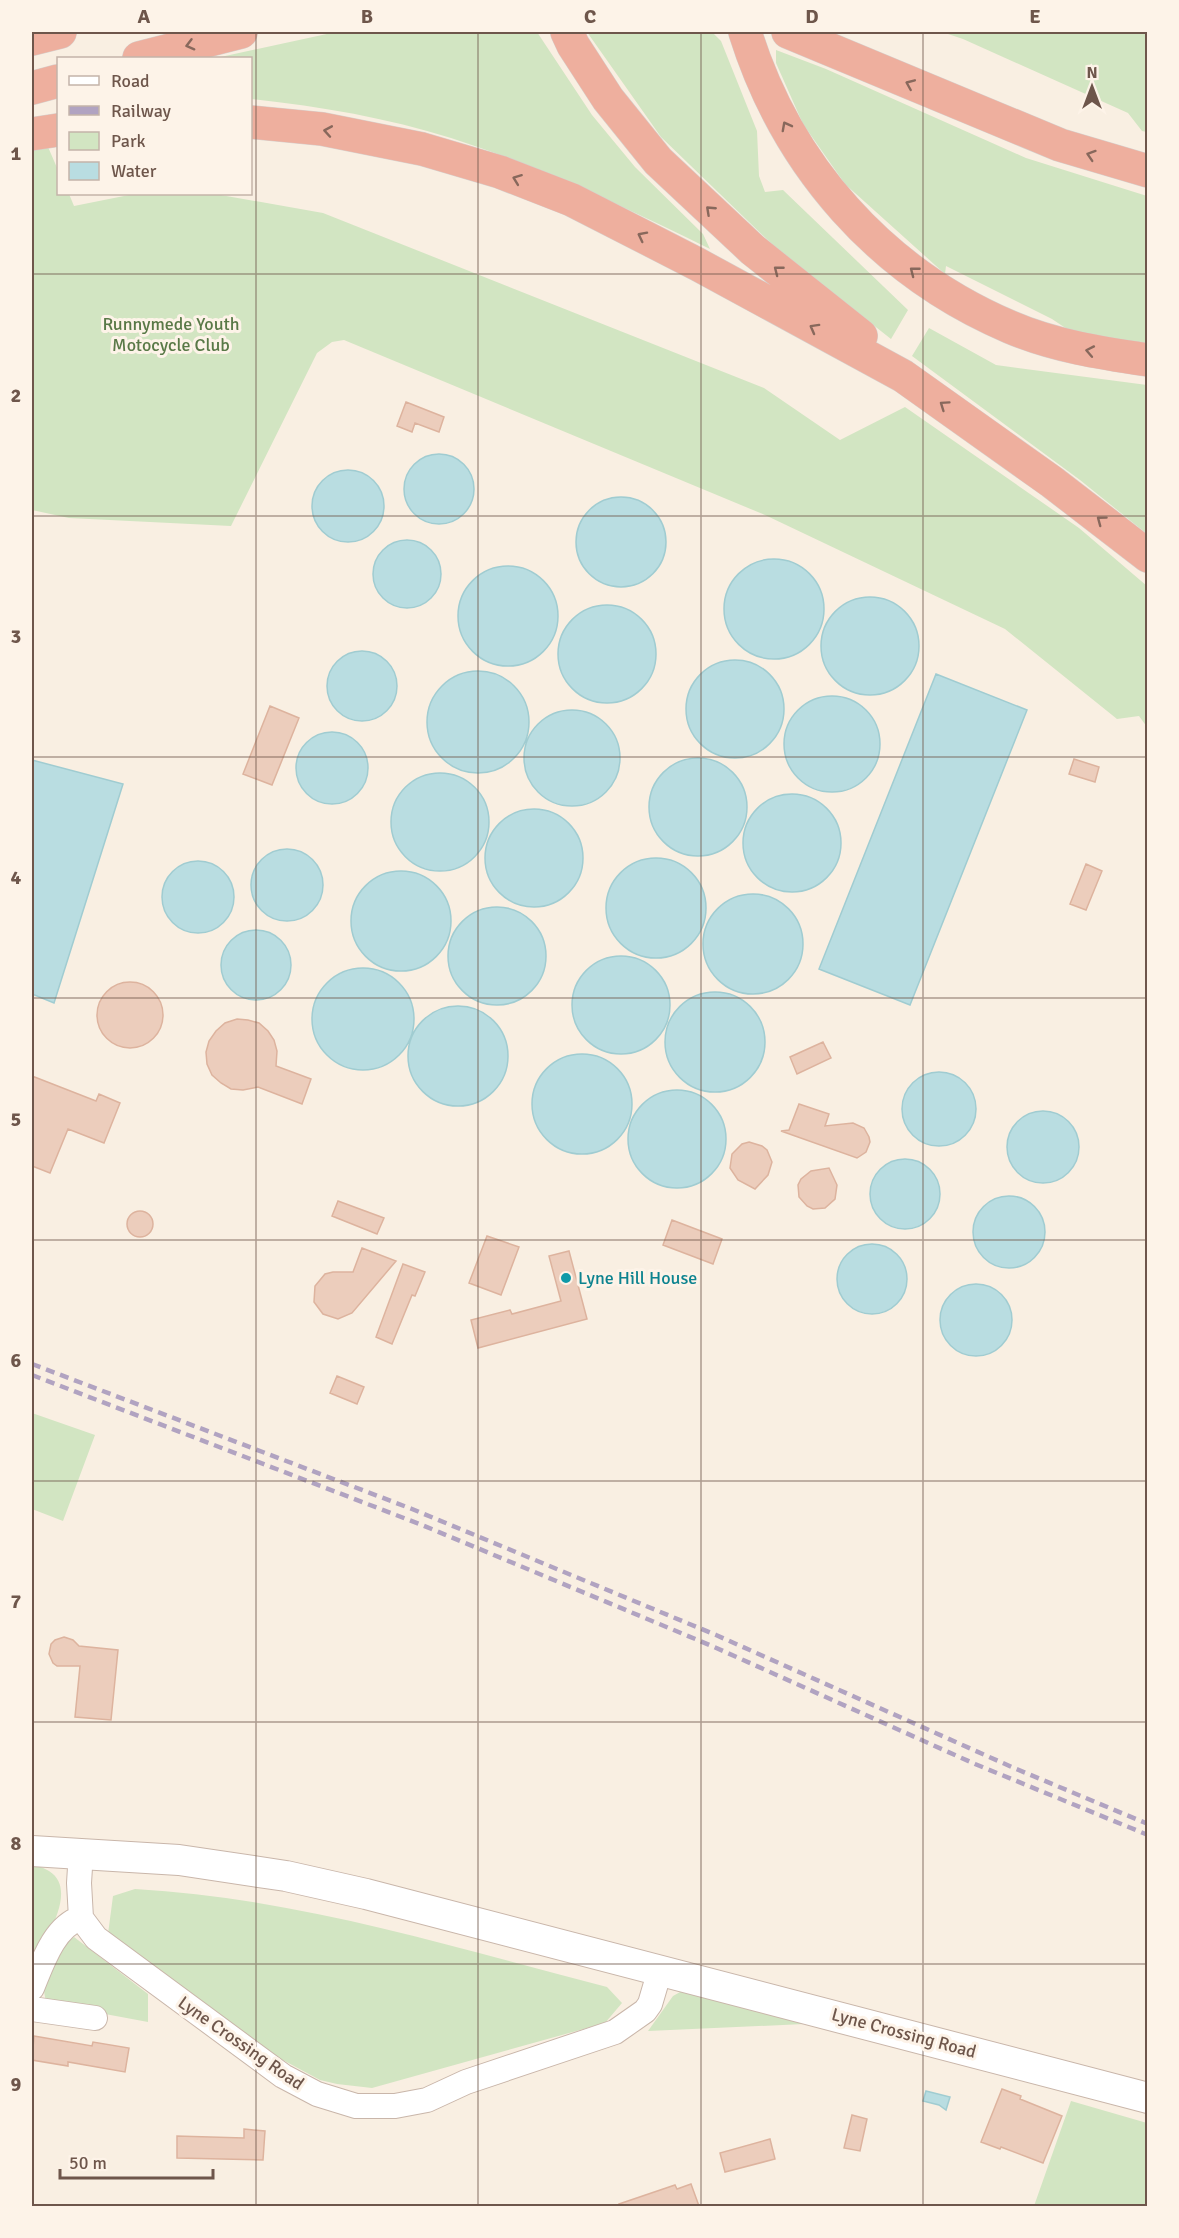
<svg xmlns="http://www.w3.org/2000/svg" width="1179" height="2238" viewBox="0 0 1179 2238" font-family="Signika,sans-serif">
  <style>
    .green { fill: #d2e5c2 }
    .water { fill: #b9dde1; stroke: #a0ccd1; stroke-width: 1.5 }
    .building { fill: #eccdbc; stroke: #ddb39e; stroke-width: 1.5 }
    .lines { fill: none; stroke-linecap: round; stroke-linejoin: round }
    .minor-casing { stroke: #c9b6aa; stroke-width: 26 }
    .tertiary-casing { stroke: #c9b6aa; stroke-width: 32 }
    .motorway-casing { stroke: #d6d0cd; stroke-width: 34 }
    .minor { stroke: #fff; stroke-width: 24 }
    .tertiary { stroke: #fff; stroke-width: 30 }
    .motorway { stroke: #eeaf9e; stroke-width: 33 }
    .rail { stroke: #b1a3c1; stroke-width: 4.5; stroke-dasharray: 9 6; stroke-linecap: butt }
    .oneway { stroke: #88685c }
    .grid { fill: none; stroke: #6e564b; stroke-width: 1.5; stroke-opacity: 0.55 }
    .culture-dot { fill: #0f9aa8; stroke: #fdf3e8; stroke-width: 2 }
    .labels { text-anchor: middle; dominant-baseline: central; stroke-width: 6; stroke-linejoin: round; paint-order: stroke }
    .park-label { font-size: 18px; fill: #597947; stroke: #fdf3e8 }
    .culture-label { font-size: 18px; fill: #0d838f; stroke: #fdf3e8; text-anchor: start }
    .street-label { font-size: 18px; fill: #6e564b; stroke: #fdf3e8 }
    .neatline { fill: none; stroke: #6e564b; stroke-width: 2 }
    .grid-label { font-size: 20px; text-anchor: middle; font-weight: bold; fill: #6e564b }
  </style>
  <rect width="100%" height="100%" fill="#f9efe2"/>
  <!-- green -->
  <path class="green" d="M336 32H537L592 115 635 167 703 234 710 249C626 208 541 167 451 138 387 118 318 106 251 99L250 58H216Z
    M587 32H712L721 41 757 131 759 176 765 192 783 190 908 310 891 339 776 248 661 137Z
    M942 32H1147V132L1142 131 1128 113 963 39Z
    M776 50 826 69 1026 158 1147 196V346H1139L1067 329 1052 319 946 266 945 274 845 184 803 124 776 63Z
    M48 147 58 170V194H69L74 206 134 194H215L323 213 764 388 840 440 905 407 1079 528 1147 586V727L1139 716 1117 719 1005 629 765 515 344 340 332 342 317 353 231 526 69 518 32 510V151Z
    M929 328 996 365 1147 385V534L1080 480 912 356Z
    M32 1413 95 1435 63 1521 32 1509Z
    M32 1864C38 1865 43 1868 49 1871 80 1890 43 1943 32 1964Z
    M135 1889C297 1898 452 1947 607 1987L622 2003 605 2023 372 2088 337 2084 320 2080 251 2043 108 1934 113 1896Z
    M74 1937 148 1994V2022L46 2003 43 1985 61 1947Z
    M682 1991 804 2024 648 2031 673 1996Z
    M1071 2101 1147 2123V2206H1034Z"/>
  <!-- water -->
  <path class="water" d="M404 489a35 35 0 1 1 70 0a35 35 0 1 1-70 0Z
    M312 506a36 36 0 1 1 72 0a36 36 0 1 1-72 0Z
    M576 542a45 45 0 1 1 90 0a45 45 0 1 1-90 0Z
    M373 574a34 34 0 1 1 68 0a34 34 0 1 1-68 0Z
    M724 609a50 50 0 1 1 100 0a50 50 0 1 1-100 0Z
    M458 616a50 50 0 1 1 100 0a50 50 0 1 1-100 0Z
    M821 646a49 49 0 1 1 98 0a49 49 0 1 1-98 0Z
    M558 654a49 49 0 1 1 98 0a49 49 0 1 1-98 0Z
    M327 686a35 35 0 1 1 70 0a35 35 0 1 1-70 0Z
    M686 709a49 49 0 1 1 98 0a49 49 0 1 1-98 0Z
    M427 722a51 51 0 1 1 102 0a51 51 0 1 1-102 0Z
    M936 674 1027 710 910 1005 819 969Z
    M784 744a48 48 0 1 1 96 0a48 48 0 1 1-96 0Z
    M524 758a48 48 0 1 1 96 0a48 48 0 1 1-96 0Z
    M296 768a36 36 0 1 1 72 0a36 36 0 1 1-72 0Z
    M649 807a49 49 0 1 1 98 0a49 49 0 1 1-98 0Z
    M32 760 123 784 54 1003 32 994Z
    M391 822a49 49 0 1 1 98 0a49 49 0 1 1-98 0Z
    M743 843a49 49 0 1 1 98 0a49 49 0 1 1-98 0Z
    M485 858a49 49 0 1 1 98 0a49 49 0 1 1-98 0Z
    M251 885a36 36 0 1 1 72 0a36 36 0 1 1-72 0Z
    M606 908a50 50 0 1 1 100 0a50 50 0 1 1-100 0Z
    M162 897a36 36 0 1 1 72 0a36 36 0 1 1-72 0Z
    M351 921a50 50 0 1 1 100 0a50 50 0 1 1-100 0Z
    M703 944a50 50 0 1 1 100 0a50 50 0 1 1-100 0Z
    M448 956a49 49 0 1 1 98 0a49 49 0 1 1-98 0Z
    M221 965a35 35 0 1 1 70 0a35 35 0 1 1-70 0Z
    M572 1005a49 49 0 1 1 98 0a49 49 0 1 1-98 0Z
    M312 1019a51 51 0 1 1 102 0a51 51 0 1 1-102 0Z
    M665 1042a50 50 0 1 1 100 0a50 50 0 1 1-100 0Z
    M408 1056a50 50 0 1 1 100 0a50 50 0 1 1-100 0Z
    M532 1104a50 50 0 1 1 100 0a50 50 0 1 1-100 0Z
    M902 1109a37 37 0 1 1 74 0a37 37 0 1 1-74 0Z
    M628 1139a49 49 0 1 1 98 0a49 49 0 1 1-98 0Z
    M1007 1147a36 36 0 1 1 72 0a36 36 0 1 1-72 0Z
    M870 1194a35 35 0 1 1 70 0a35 35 0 1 1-70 0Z
    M973 1232a36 36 0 1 1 72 0a36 36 0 1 1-72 0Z
    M837 1279a35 35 0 1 1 70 0a35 35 0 1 1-70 0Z
    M940 1320a36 36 0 1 1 72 0a36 36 0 1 1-72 0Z
    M926 2091 950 2097 946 2110 939 2105 923 2101Z"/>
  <!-- building -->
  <path class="building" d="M406 402 444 417 439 432 415 423 412 432 397 426Z
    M270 706 299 718 272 785 243 774Z
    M1074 759 1099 767 1095 782 1069 774Z
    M1086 864 1102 871 1086 910 1070 904Z
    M97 1015a33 33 0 1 1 66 0a33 33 0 1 1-66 0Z
    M237 1019 248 1020 259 1023 268 1031 274 1040 277 1051 276 1066 311 1079 302 1104 258 1087 243 1090 231 1089 221 1083 212 1075 207 1064 206 1052 209 1041 216 1031 225 1023Z
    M823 1042 831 1058 797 1074 790 1057Z
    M32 1076 96 1101 99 1094 120 1103 104 1143 68 1129 50 1173 32 1166Z
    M799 1104 829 1114 825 1126 853 1123 864 1128 869 1137 870 1142 866 1152 857 1158 781 1131 789 1130Z
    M749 1142 762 1146 767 1150 772 1162 768 1175 755 1189 738 1180 730 1168 732 1154 742 1144Z
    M829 1168 837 1185 835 1199 825 1208 813 1209 807 1206 799 1197 798 1185 801 1179 811 1171Z
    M338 1201 384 1218 377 1234 332 1216Z
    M127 1224a13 13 0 1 1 26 0a13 13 0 1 1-26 0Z
    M672 1220 722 1239 713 1264 663 1245Z
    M487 1236 519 1247 501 1295 469 1283Z
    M362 1248 396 1261 352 1313 338 1319 323 1314 314 1302 315 1286 325 1274 333 1272H353Z
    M569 1251 587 1319 478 1348 471 1320 510 1310 512 1314 561 1301 549 1256Z
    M403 1264 425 1272 415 1296 412 1295 392 1344 376 1337Z
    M337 1376 364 1387 357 1404 330 1393Z
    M64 1637 73 1640 79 1646 118 1650 111 1720 75 1717 80 1666H57L53 1663 49 1654 51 1644 55 1640Z
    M34 2036 92 2046 93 2042 129 2048 125 2072 68 2062V2066L32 2060Z
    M1002 2089 1021 2096 1020 2099 1062 2116 1043 2163 1001 2147 1000 2149 981 2142Z
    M852 2115 867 2119 860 2151 844 2148Z
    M244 2129 265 2131 263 2160 177 2158V2136L244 2138Z
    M770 2139 775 2159 725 2172 720 2153Z
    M691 2184 699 2206H620L619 2204 675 2185 677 2189Z"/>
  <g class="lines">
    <defs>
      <path id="minor" d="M81 1852 79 1883 81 1918 96 1938 283 2076 317 2094 356 2106H395L427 2100 466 2082 615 2032 645 2011 650 2004 660 1970
        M32 1988C42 1964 54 1926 81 1918
        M32 2009 95 2018"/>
      <path id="tertiary" d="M32 1851 179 1860 286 1876 366 1894 1148 2098"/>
      <path id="motorway" d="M567 32 573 45 608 99 658 161 753 250 861 336
        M745 32C787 166 881 272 1010 327 1054 346 1101 353 1148 360
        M788 32 1060 145 1148 171
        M32 39 60 32
        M139 58 241 32
        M32 88 58 81
        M250 122 322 129 422 149 500 172 572 200 697 264 903 376 1052 482 1148 556
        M32 134 58 130"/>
    </defs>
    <!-- minor casing -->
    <use href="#minor" class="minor-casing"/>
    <!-- tertiary casing -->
    <use href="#tertiary" class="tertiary-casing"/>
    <!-- motorway casing -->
    <use href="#motorway" class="motorway-casing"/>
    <!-- minor -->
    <use href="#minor" class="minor"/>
    <!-- tertiary -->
    <use href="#tertiary" class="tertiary"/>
    <!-- motorway -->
    <use href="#motorway" class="motorway"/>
    <!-- rail -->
    <path class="rail" d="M32 1364 412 1509 716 1635 1014 1768 1148 1824
      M32 1375 422 1525 712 1646 975 1764 1148 1835"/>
  </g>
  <!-- one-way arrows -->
  <defs><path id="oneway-chevron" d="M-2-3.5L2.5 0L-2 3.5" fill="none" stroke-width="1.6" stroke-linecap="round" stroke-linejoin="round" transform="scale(1.5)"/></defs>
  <g class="oneway">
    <use href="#oneway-chevron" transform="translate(190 45) rotate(165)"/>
    <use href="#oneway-chevron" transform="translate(910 84) rotate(-157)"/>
    <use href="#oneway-chevron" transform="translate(786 126) rotate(-118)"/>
    <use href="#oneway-chevron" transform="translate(328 131) rotate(-170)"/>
    <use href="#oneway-chevron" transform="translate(1091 155) rotate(-162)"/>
    <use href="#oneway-chevron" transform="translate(517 179) rotate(-159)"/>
    <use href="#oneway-chevron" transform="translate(710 210) rotate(-137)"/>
    <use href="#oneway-chevron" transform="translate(642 236) rotate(-153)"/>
    <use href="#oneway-chevron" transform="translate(778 270) rotate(-142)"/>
    <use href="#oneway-chevron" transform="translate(914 271) rotate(-142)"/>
    <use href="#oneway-chevron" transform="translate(814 328) rotate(-151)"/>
    <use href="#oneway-chevron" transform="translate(1090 351) rotate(-169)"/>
    <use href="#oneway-chevron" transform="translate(944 405) rotate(-145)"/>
    <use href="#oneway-chevron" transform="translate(1101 520) rotate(-143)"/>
  </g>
  <!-- grid -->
  <path class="grid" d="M256 32V2206M478 32V2206M701 32V2206M923 32V2206M32 274H1148M32 516H1148M32 757H1148M32 998H1148M32 1240H1148M32 1481H1148M32 1722H1148M32 1964H1148"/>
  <!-- markers -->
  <circle class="culture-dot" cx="566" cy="1278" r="6"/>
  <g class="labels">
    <!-- park labels -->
    <g class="park-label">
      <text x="171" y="324">Runnymede Youth<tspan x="171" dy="21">Motocycle Club</tspan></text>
    </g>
    <!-- culture labels -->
    <g class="culture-label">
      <text x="578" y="1278">Lyne Hill House</text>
    </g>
    <!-- street labels -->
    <g class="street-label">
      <text transform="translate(904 2033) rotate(15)">Lyne Crossing Road</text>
      <text transform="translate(241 2043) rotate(35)">Lyne Crossing Road</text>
    </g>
  </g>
  <!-- border -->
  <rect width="1179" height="2238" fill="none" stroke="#fdf3e8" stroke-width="66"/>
  <!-- legend -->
  <rect x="57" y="57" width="195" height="138" fill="#fdf3e8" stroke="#c4b4a9" stroke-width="1.5"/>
  <rect x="69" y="76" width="30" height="9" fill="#ffffff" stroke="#c4b4a9" stroke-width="1.5"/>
  <text x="111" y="87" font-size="18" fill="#6e564b">Road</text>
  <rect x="69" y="106" width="30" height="9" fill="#b1a3c1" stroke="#c4b4a9" stroke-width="1.5"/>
  <text x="111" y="117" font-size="18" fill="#6e564b">Railway</text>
  <rect x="69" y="132" width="30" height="18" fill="#d2e5c2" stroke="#c4b4a9" stroke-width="1.5"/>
  <text x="111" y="147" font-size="18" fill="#6e564b">Park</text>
  <rect x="69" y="162" width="30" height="18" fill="#b9dde1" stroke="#c4b4a9" stroke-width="1.5"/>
  <text x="111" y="177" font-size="18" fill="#6e564b">Water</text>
  <!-- north arrow -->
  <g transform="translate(1092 87)" stroke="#fdf3e8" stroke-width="4.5" paint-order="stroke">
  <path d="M0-4.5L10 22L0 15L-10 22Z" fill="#6e564b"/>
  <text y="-9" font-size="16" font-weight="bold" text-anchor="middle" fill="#6e564b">N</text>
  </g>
  <!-- scale -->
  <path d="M60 2169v9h153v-9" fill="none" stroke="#6e564b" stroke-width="3"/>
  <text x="69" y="2169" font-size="18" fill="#6e564b" stroke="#fdf3e8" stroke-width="4.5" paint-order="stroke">50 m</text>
  <rect x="33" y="33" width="1113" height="2172" class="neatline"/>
  <g class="grid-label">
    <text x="144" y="23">A</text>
    <text x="367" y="23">B</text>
    <text x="590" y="23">C</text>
    <text x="812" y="23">D</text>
    <text x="1035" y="23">E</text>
    <text x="16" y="160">1</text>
    <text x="16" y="402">2</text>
    <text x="16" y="643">3</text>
    <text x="16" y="884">4</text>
    <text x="16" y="1126">5</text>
    <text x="16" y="1367">6</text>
    <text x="16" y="1608">7</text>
    <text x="16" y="1850">8</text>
    <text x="16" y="2091">9</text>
  </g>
</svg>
